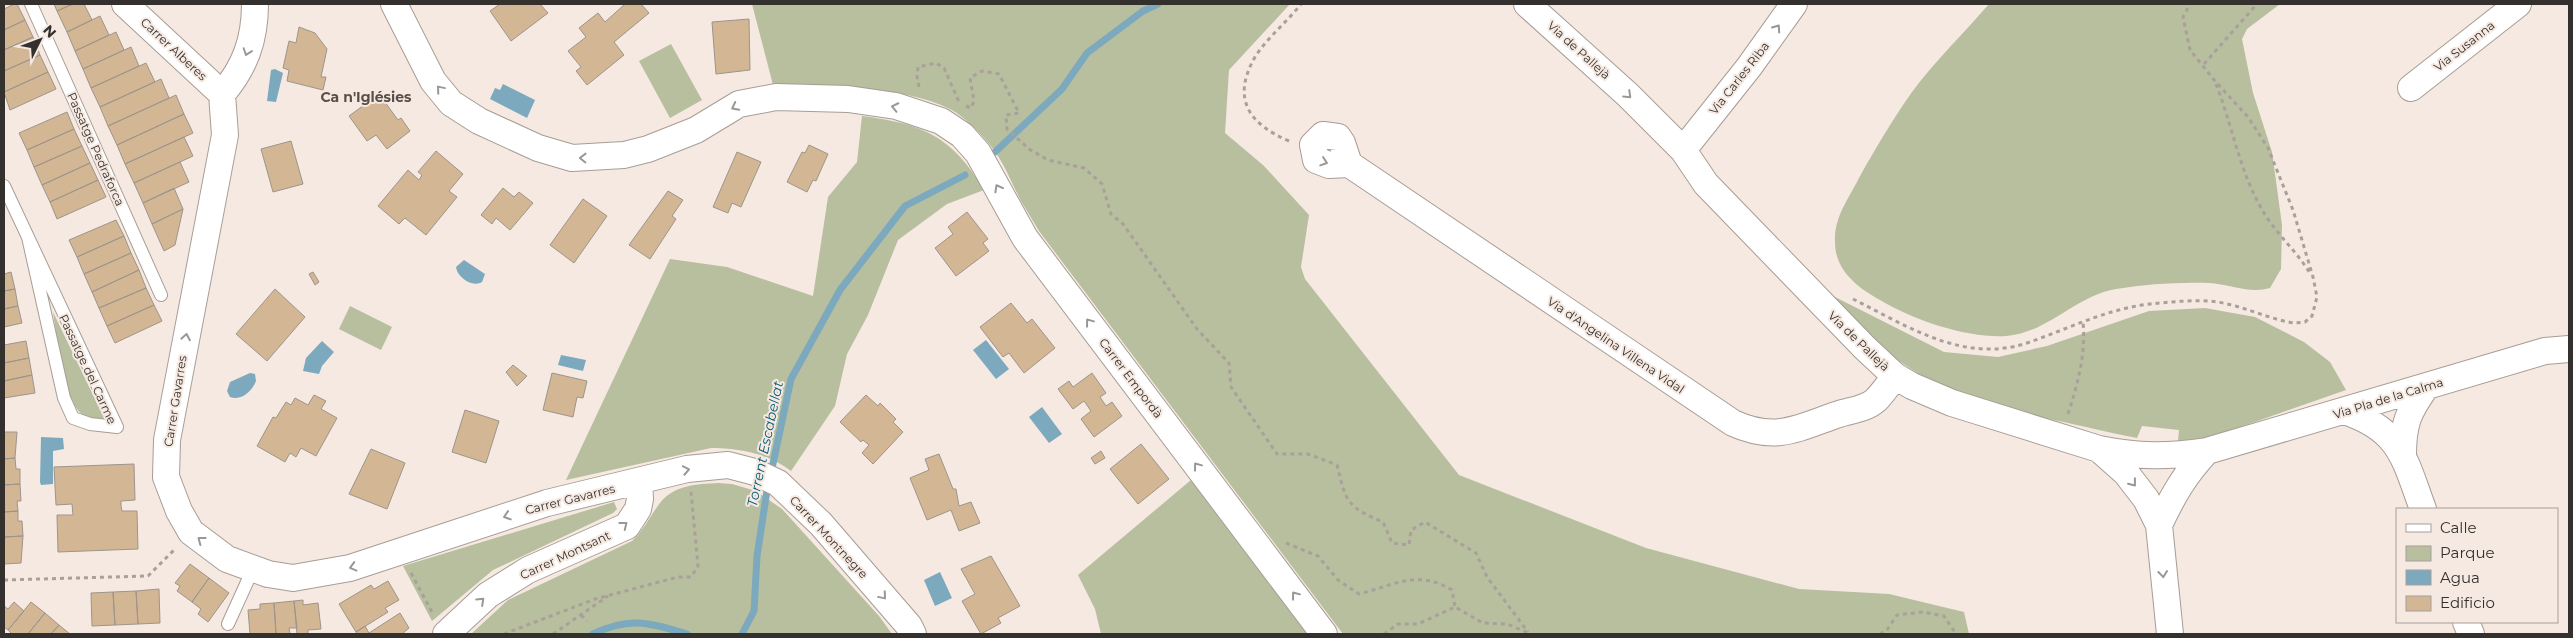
<svg xmlns="http://www.w3.org/2000/svg" width="2573" height="638" viewBox="0 0 2573 638" font-family="Montserrat,sans-serif">
  <style>
    .green { fill: #b7bf9f }
    .water { fill: #7da9be }
    .lines { fill: none; stroke-linecap: round; stroke-linejoin: round }
    .stream { stroke: #7da9be; stroke-width: 7 }
    .building { fill: #d3b694; stroke: #9d958b }
    .service-casing { stroke: #a89d95; stroke-width: 14 }
    .minor-casing { stroke: #a89d95; stroke-width: 28 }
    .path { stroke: #a9a09a; stroke-width: 3; stroke-dasharray: 4 4; stroke-linecap: butt }
    .service { stroke: #fff; stroke-width: 12 }
    .minor { stroke: #fff; stroke-width: 26 }
    .oneway { stroke: #9a9896 }
    .labels { text-anchor: middle; dominant-baseline: central; stroke-width: 4; stroke-linejoin: round; paint-order: stroke }
    .street-label { font-size: 12px; fill: #34302d; stroke: #f5e9e1 }
    .neighbourhood-label { font-size: 14px; font-weight: bold; fill: #594f49; stroke: #f5e9e1 }
    .water-label { font-size: 14px; font-style: italic; fill: #005b78; stroke: #f5e9e1 }
  </style>
  <rect width="100%" height="100%" fill="#f5e9e1"/>
  <!-- green -->
  <path class="green" d="M752 4H1290L1229 70 1225 133 1263 165 1309 215 1301 267 1305 279 1459 475 1646 548 1799 589 1889 594 1964 612 1969 634H1343L1039 231C1033 221 1027 211 1021 201 1011 182 1004 162 990 145 979 132 965 117 950 109 900 85 828 86 773 85Z
    M1989 4H2280L2247 29 2242 39 2253 93 2272 152 2282 225 2281 269 2270 288C2250 294 2229 284 2209 283 2177 282 2147 284 2116 289 2075 296 2048 333 2006 336 1968 338 1920 322 1887 304 1863 291 1835 274 1835 242 1834 217 1848 200 1859 178 1875 149 1893 119 1912 92 1935 61 1964 33 1989 4Z
    M671 44 702 100 670 118 639 61Z
    M862 116C923 124 952 136 984 190L947 204 898 240 868 315 847 354 835 406 791 471C769 454 739 448 711 448L566 480 670 259 727 267 813 296 828 197 857 162Z
    M1833 296 1944 352 1998 357 2047 346 2149 311 2205 308 2255 317 2304 342 2330 362 2346 390 2212 437 2178 441 2179 430 2142 426 2137 438 2117 434C2047 417 1956 404 1898 360 1874 342 1853 318 1833 296Z
    M350 306 392 327 381 350 339 329Z
    M53 312 105 420C99 419 88 419 83 415 63 401 57 336 53 312Z
    M1191 480 1306 631 1308 634H1101L1095 609 1078 575Z
    M718 483 732 484 756 491 782 509 879 616 892 634H471L508 600 632 541C644 530 650 516 660 503 674 485 697 484 718 483Z
    M614 502 617 509 613 513 493 570 432 621 403 566Z"/>
  <!-- water -->
  <path class="water" d="M275 69 283 73 276 102 267 101 271 70Z
    M503 84 535 100 527 118 490 99 495 88 500 90Z
    M464 260 485 274 482 282C472 288 457 277 456 267Z
    M986 340 1009 369 996 379 973 350Z
    M322 341 334 352 322 366 319 374 303 371 306 358Z
    M561 355 586 360 583 371 558 365Z
    M250 373 255 374 256 381C252 391 242 401 230 397L227 391 230 382Z
    M1042 407 1062 434 1049 443 1029 417Z
    M41 437 63 438 64 449 53 451V484L41 485 40 482Z
    M940 572 952 598 935 606 924 580Z"/>
  <g class="lines">
    <!-- stream -->
    <path class="stream" d="M995 152 1062 89 1087 53 1143 11 1158 4
      M771 473 791 379 840 290 905 206 965 175
      M593 634C630 616 650 623 687 634
      M742 634 754 611 757 556 768 484"/>
  </g>
  <!-- building -->
  <path class="building" d="M14 4H17L25 20 4 30V9Z
    M54 4H73L57 11Z
    M73 4H84L92 20 67 32 57 11Z
    M500 4H540L548 13 511 41 490 11Z
    M625 4H641L649 13 614 42 624 55 587 85 576 71 581 67 568 51 586 37 579 28 598 13 605 22Z
    M100 16 109 35 75 51 67 32Z
    M749 19 750 70 716 74 712 22Z
    M25 20 33 37 4 50V30Z
    M299 27 315 33 327 49 321 77H326L323 90 287 81 289 70 283 68 289 41 296 43Z
    M116 32 124 50 83 69 75 51Z
    M33 37 40 55 4 71V50Z
    M131 47 139 66 91 88 83 69Z
    M40 55 48 72 4 92V71Z
    M146 63 155 82 100 107 91 88Z
    M48 72 56 89 10 110 4 92Z
    M161 79 169 98 108 126 100 107Z
    M379 94 398 120 401 118 410 131 387 149 376 135 367 141 349 116Z
    M176 95 184 114 117 145 108 126Z
    M67 112 74 129 27 150 19 133Z
    M184 114 193 133 125 164 117 145Z
    M74 129 82 146 34 167 27 150Z
    M184 137 193 156 134 183 125 164Z
    M291 141 303 184 273 192 261 149Z
    M809 145 828 154 816 181 813 180 807 192 787 182 802 152 805 153Z
    M82 146 90 163 42 185 34 167Z
    M436 151 463 174 449 191 457 197 426 235 405 218 399 224 378 206 408 170 419 180 422 175 418 172Z
    M737 152 761 162 741 207 732 203 728 213 713 207Z
    M180 162 189 182 143 203 134 183Z
    M90 163 98 180 50 202 42 185Z
    M98 180 106 197 57 219 50 202Z
    M174 188 183 209 152 224 143 203Z
    M503 188 514 197 519 192 533 203 510 230 496 218 492 224 481 215Z
    M668 191 683 200 672 216 676 219 650 259 629 245Z
    M583 199 607 216 574 263 550 245Z
    M183 209 175 245 164 251 152 224Z
    M967 212 988 239 983 243 989 251 956 276 935 248 953 234 948 227Z
    M116 220 124 236 77 257 69 240Z
    M124 236 131 253 84 274 77 257Z
    M131 253 139 270 92 292 84 274Z
    M139 270 146 288 99 308 92 292Z
    M11 272 15 289 4 291V274Z
    M313 272 319 282 315 285 309 274Z
    M146 288 154 305 107 326 99 308Z
    M15 289 18 306 4 309V291Z
    M275 289 305 317 267 361 236 334Z
    M1011 303 1027 323 1032 319 1055 348 1024 373 1009 353 1003 357 980 327Z
    M154 305 162 321 115 343 107 326Z
    M18 306 22 323 4 327V309Z
    M26 341 29 358 4 363V345Z
    M29 358 32 375 4 381V363Z
    M513 365 527 376 517 386 506 372Z
    M552 373 587 381 583 398 577 397 573 417 543 410Z
    M1092 373 1106 393 1100 397 1106 406 1112 402 1122 416 1094 437 1081 419 1091 411 1084 401 1073 409 1058 389 1069 381 1073 387Z
    M32 375 35 393 4 398V381Z
    M314 395 326 401 321 409 337 418 316 456 301 448 296 457 290 453 285 462 257 446 273 417 276 418 286 402 291 405 295 398 308 405Z
    M866 395 878 406 880 403 896 419 893 422 903 432 873 464 862 453 869 445 863 440 861 442 840 422Z
    M465 410 499 421 486 463 452 452Z
    M4 432H17L15 458 4 459Z
    M1141 444 1169 479 1138 504 1110 469Z
    M371 449 405 463 387 509 349 494Z
    M1101 451 1105 458 1095 464 1091 458Z
    M939 454 953 489H956L959 506 971 502 980 523 959 531 951 510 927 520 910 478 929 470 925 459Z
    M15 458 16 469H20V484L4 485V459Z
    M134 464 135 500 121 501V506L122 511H137L138 549 58 552 57 515H73L72 504 56 505 54 467Z
    M20 484 21 501H17L18 511 4 512V485Z
    M18 511V521H22L23 536 4 537V512Z
    M23 536 21 563 4 564V537Z
    M991 556 1020 606 998 618 1001 623 981 634 962 601 975 594 961 569Z
    M190 564 209 578 192 602 177 591 180 586 175 583Z
    M209 578 229 593 208 622 198 614 201 609 192 602Z
    M388 581 399 600 385 608 388 612 356 632 339 604 371 585 374 589Z
    M159 589 160 623 138 624 136 591Z
    M136 591 138 624 115 625 113 592Z
    M113 592 115 625 92 626 91 593Z
    M303 600V605L318 603 321 629 308 630V634H297L294 601Z
    M294 601 297 628H289L290 634H276L274 603Z
    M14 602 24 611 8 630 4 627V606L8 609Z
    M31 602 45 613 28 634H12L8 630Z
    M274 603 276 634H250L248 610 260 609V604Z
    M45 613 59 625 51 634H28Z
    M400 613 409 628 402 634H357L356 632 365 626 369 633Z
    M59 625 70 634H51Z"/>
  <g class="lines">
    <defs>
      <path id="service" d="M31 4 161 295
        M4 186 117 427 90 424 73 418 64 398 28 237
        M228 624 253 569"/>
      <path id="minor" d="M125 4 222 94
        M394 4 433 81 451 103 479 121 538 148 572 158 624 155 648 149 696 130 739 104 776 97 848 99 896 106 941 121 962 135 978 153 1025 238 1324 634
        M1527 4 1628 95 1683 150 1706 184 1865 348 1895 376 1912 386 1952 403 2099 449 2126 473 2146 499 2159 525 2170 634
        M2411 88 2518 4
        M222 94 225 135 167 440 166 477 179 511 191 532 227 559 268 574 293 578 350 568 547 503 687 469 728 465 755 472 778 483 821 524 909 626 913 634
        M222 94C245 67 255 40 255 4
        M1683 150 1749 67 1794 4
        M1349 164 1329 165 1316 160 1313 145 1323 135 1338 137 1342 143 1349 164 1733 423C1775 442 1796 429 1836 415 1849 410 1865 410 1876 400 1883 393 1889 384 1895 376
        M2344 411C2401 430 2404 458 2423 509
        M2099 449C2139 457 2167 457 2207 451L2545 351 2569 349
        M2403 455C2403 424 2408 412 2426 387
        M2159 525C2172 497 2185 474 2207 451
        M2466 622 2471 634
        M446 634 488 595 528 570 627 526 638 509 640 499 639 482"/>
    </defs>
    <!-- service casing -->
    <use href="#service" class="service-casing"/>
    <!-- minor casing -->
    <use href="#minor" class="minor-casing"/>
    <!-- path -->
    <path class="path" d="M2204 64 2257 4
      M2216 84C2232 125 2239 168 2260 206 2273 231 2295 249 2310 273
      M919 87 917 76 918 67 936 63 944 68 960 104
      M966 106 971 108 974 101 970 78 982 71 999 74 1019 113 1006 115 1007 129 1029 149 1048 160 1084 168 1102 184 1111 214 1123 224 1197 329 1229 363 1231 387 1277 454H1308L1337 465C1346 502 1347 507 1383 522L1392 543 1409 545 1411 530 1425 522 1476 553 1487 577 1528 632
      M1289 141C1249 124 1231 99 1255 57 1267 38 1287 22 1301 4
      M1853 299C1907 326 1964 364 2027 343 2068 329 2106 309 2150 304 2171 302 2196 299 2217 302 2244 306 2268 319 2294 323L2305 322 2312 316 2317 297 2313 277 2293 210 2268 148 2248 117 2215 81 2190 50 2183 17 2190 4
      M2068 414C2078 383 2086 354 2083 322
      M1286 543 1318 556 1338 580 1359 594C1395 585 1417 569 1452 590L1455 607
      M411 573 433 614
      M4 580 148 576 175 549
      M581 615 587 621
      M504 634 595 599 678 577H691L698 566 691 492
      M553 634 608 596
      M1384 634 1398 624H1418L1455 607 1483 623 1507 624 1531 634
      M1880 634 1887 630 1897 615 1923 612 1944 616 1956 634"/>
    <!-- service -->
    <use href="#service" class="service"/>
    <!-- minor -->
    <use href="#minor" class="minor"/>
  </g>
  <!-- one-way arrows -->
  <defs><path id="oneway-chevron" d="M-2-3.5L2.5 0L-2 3.5" fill="none" stroke-width="1.6" stroke-linecap="round" stroke-linejoin="round" transform="scale(1.25)"/></defs>
  <g class="oneway">
    <use href="#oneway-chevron" transform="translate(1777 28) rotate(-55)"/>
    <use href="#oneway-chevron" transform="translate(247 52) rotate(109)"/>
    <use href="#oneway-chevron" transform="translate(440 89) rotate(-130)"/>
    <use href="#oneway-chevron" transform="translate(1628 95) rotate(44)"/>
    <use href="#oneway-chevron" transform="translate(735 107) rotate(153)"/>
    <use href="#oneway-chevron" transform="translate(895 107) rotate(-168)"/>
    <use href="#oneway-chevron" transform="translate(583 158) rotate(-179)"/>
    <use href="#oneway-chevron" transform="translate(1324 162) rotate(19)"/>
    <use href="#oneway-chevron" transform="translate(998 188) rotate(-119)"/>
    <use href="#oneway-chevron" transform="translate(1089 322) rotate(-127)"/>
    <use href="#oneway-chevron" transform="translate(186 337) rotate(-80)"/>
    <use href="#oneway-chevron" transform="translate(1197 466) rotate(-127)"/>
    <use href="#oneway-chevron" transform="translate(686 470) rotate(-11)"/>
    <use href="#oneway-chevron" transform="translate(2133 483) rotate(52)"/>
    <use href="#oneway-chevron" transform="translate(507 516) rotate(162)"/>
    <use href="#oneway-chevron" transform="translate(624 525) rotate(-38)"/>
    <use href="#oneway-chevron" transform="translate(201 540) rotate(-143)"/>
    <use href="#oneway-chevron" transform="translate(353 567) rotate(165)"/>
    <use href="#oneway-chevron" transform="translate(2163 574) rotate(83)"/>
    <use href="#oneway-chevron" transform="translate(1295 595) rotate(-127)"/>
    <use href="#oneway-chevron" transform="translate(883 596) rotate(50)"/>
    <use href="#oneway-chevron" transform="translate(481 601) rotate(-43)"/>
  </g>
  <g class="labels">
    <!-- street labels -->
    <g class="street-label">
      <text transform="translate(2464 46) rotate(-38)">Via Susanna</text>
      <text transform="translate(174 49) rotate(43)">Carrer Alberes</text>
      <text transform="translate(1579 50) rotate(42)">Via de Pallejà</text>
      <text transform="translate(1739 78) rotate(-52)">Via Carles Riba</text>
      <text transform="translate(96 149) rotate(66)">Passatge Pedraforca</text>
      <text transform="translate(1859 341) rotate(44)">Via de Pallejà</text>
      <text transform="translate(1616 345) rotate(34)">Via d'Angelina Villena Vidal</text>
      <text transform="translate(88 369) rotate(65)">Passatge del Carme</text>
      <text transform="translate(1131 378) rotate(53)">Carrer Empordà</text>
      <text transform="translate(2388 398) rotate(-17)">Via Pla de la Calma</text>
      <text transform="translate(175 401) rotate(-81)">Carrer Gavarres</text>
      <text transform="translate(570 499) rotate(-14)">Carrer Gavarres</text>
      <text transform="translate(829 537) rotate(47)">Carrer Montnegre</text>
      <text transform="translate(565 555) rotate(-25)">Carrer Montsant</text>
    </g>
    <!-- neighbourhood labels -->
    <g class="neighbourhood-label">
      <text x="366" y="97">Ca n'Iglésies</text>
    </g>
    <!-- water labels -->
    <g class="water-label">
      <text transform="translate(765 444) rotate(-78)">Torrent Escabellat</text>
    </g>
  </g>
  <!-- border -->
  <rect width="2573" height="638" fill="none" stroke="#34302d" stroke-width="10"/>
  <!-- legend -->
  <rect x="2396" y="508" width="162" height="115" fill="#f5e9e1" stroke="#a89f99"/>
  <rect x="2406" y="524" width="25" height="8" fill="#ffffff" stroke="#a89f99"/>
  <text x="2440" y="533" font-size="15" fill="#34302d">Calle</text>
  <rect x="2406" y="546" width="25" height="15" fill="#b7bf9f" stroke="#a89f99"/>
  <text x="2440" y="558" font-size="15" fill="#34302d">Parque</text>
  <rect x="2406" y="570" width="25" height="15" fill="#7da9be" stroke="#a89f99"/>
  <text x="2440" y="583" font-size="15" fill="#34302d">Agua</text>
  <rect x="2406" y="596" width="25" height="15" fill="#d3b694" stroke="#a89f99"/>
  <text x="2440" y="608" font-size="15" fill="#34302d">Edificio</text>
  <!-- north arrow -->
  <g transform="translate(40 40) rotate(48)" stroke="#f5e9e1" stroke-width="4" paint-order="stroke">
  <path d="M0-4L9 19L0 12L-9 19Z" fill="#34302d"/>
  <text y="-8" font-size="14" font-weight="bold" text-anchor="middle" fill="#34302d">N</text>
  </g>
</svg>
